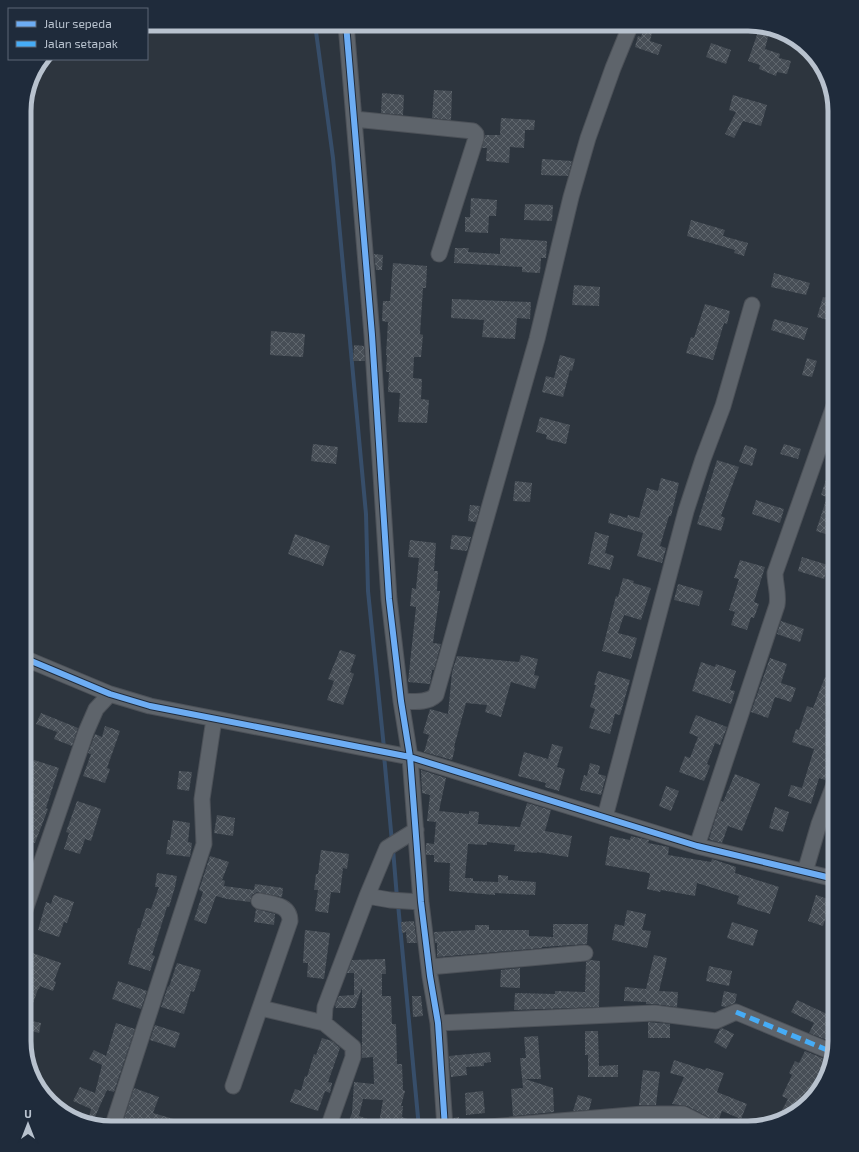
<svg xmlns="http://www.w3.org/2000/svg" width="859" height="1152" viewBox="0 0 859 1152" font-family="'Exo 2',sans-serif">
  <style>
    .lines { fill: none; stroke-linecap: round; stroke-linejoin: round }
    .stream { stroke: #374e6a; stroke-width: 4 }
    .building { fill: url(#building-cross-hatch); fill-rule: evenodd }
    .minor-casing { stroke: #4c5158; stroke-width: 17 }
    .minor { stroke: #5e646b; stroke-width: 15 }
    .quiet { stroke: #46acf6; stroke-width: 5; stroke-dasharray: 10 5; stroke-linecap: butt }
    .cycleway-casing { stroke: #1f2b3b; stroke-width: 8 }
    .cycleway { stroke: #6dadf4; stroke-width: 6 }
    .rim { fill: none; stroke: #b8c2ce; stroke-width: 5 }
  </style>
  <defs>
    <pattern id="building-cross-hatch" width="8" height="8" patternUnits="userSpaceOnUse"><rect width="8" height="8" fill="#474e56"/><path d="M0 0l8 8M0 8l8-8" fill="none" stroke="#5f666d"/></pattern>
  </defs>
  <rect width="100%" height="100%" fill="#2d353e"/>
  <g class="lines">
    <!-- stream -->
    <path class="stream" d="M315 24 333 158 366 514 368 591 384 748
      M384 755 392 842
      M393 849 397 898
      M398 904 419 1128"/>
  </g>
  <!-- building -->
  <path class="building" d="M645 24H654L650 41 662 45 658 55 635 47 638 36 641 37Z
    M760 26 770 29 765 49 780 54 779 58 791 61 787 74 777 72 776 76 759 69 760 65 748 61Z
    M711 43 731 50 726 64 706 57Z
    M434 90 452 91 451 120 432 118Z
    M382 93 404 95 403 115 381 113Z
    M733 95 767 105 761 126 743 121 734 138 725 134 736 112 729 110Z
    M501 118 535 120 534 130H525L524 148 510 147 509 163 486 161 487 148H482L485 135H500Z
    M542 159 572 161 568 176 541 175Z
    M471 198 497 200 496 216H489L488 233 465 232V217H470Z
    M525 204 553 205 552 221 524 220Z
    M691 220 725 230 723 236 748 243 744 256 734 253 735 250 687 236Z
    M500 238 547 241 546 258H541L540 273 522 272V267L454 263 455 248H469L468 252 500 254Z
    M374 254 383 255 382 270H376Z
    M393 263 427 266 426 288H423L420 334 423 335 421 357H414L413 378 422 379 421 399 429 400 427 423 398 422 400 393 388 392 389 372H386L387 355H386L388 322 382 321 383 301H390Z
    M774 273 810 283 806 295 771 287Z
    M574 285 600 287 599 306 572 305Z
    M823 297 835 300V322L817 317Z
    M452 299 531 302 530 319 517 318 515 339 482 337 484 320 451 318Z
    M705 304 730 311 727 324 724 323 713 360 686 353 691 337 694 338Z
    M774 319 808 328 804 340 771 330Z
    M271 331 305 334 303 357 270 355Z
    M354 345 364 346 365 361H353Z
    M560 355 575 359 572 371 570 370 563 397 542 392 546 376 554 378Z
    M807 358 817 361 812 377 802 375Z
    M540 417 570 425 566 444 546 439 547 435 536 432Z
    M313 444 338 447 336 464 311 461Z
    M784 444 801 449 798 459 780 454Z
    M745 445 757 449 752 466 739 462Z
    M833 458H835V537L816 531 827 497 821 495Z
    M717 460 739 467 721 516 725 518 721 531 697 524Z
    M661 478 679 483 671 516H669L660 546 666 548 662 563 637 556 643 533 608 523 610 513 627 518 628 515 639 518 647 488 658 491Z
    M515 481 532 483 530 502 513 501Z
    M756 500 784 509 780 523 752 514Z
    M470 505 480 506 476 522 468 521Z
    M595 532 609 536 605 553 614 556 610 570 588 564Z
    M295 534 330 546 323 566 288 554Z
    M452 535 471 537 467 551 450 549Z
    M410 540 436 543 434 571H438L437 591H440L433 643 441 644 434 670H432L430 684 408 682 416 607 410 606 412 588 416 589 419 558 408 557Z
    M802 557 828 565 824 579 798 571Z
    M740 560 765 567 754 602 759 604 754 618 751 617 747 630 731 625 735 612 729 610 739 579 734 578Z
    M623 578 634 581 633 583 651 588 641 620 624 615 618 633 637 638 631 659 602 651 616 596 618 597Z
    M678 584 703 591 699 606 674 600Z
    M781 621 804 629 800 642 777 634Z
    M340 650 356 655 350 672 354 674 343 705 327 700 334 681 328 679Z
    M521 655 538 659 534 675 539 676 535 689 511 682 501 717 485 712 487 705 466 703 454 747 455 748 452 760 424 752 429 735 423 733 430 709 448 714 452 672 457 656 519 662Z
    M770 658 787 664 781 683 796 688 791 702 775 697 768 718 751 712Z
    M701 662 715 667 716 664 736 671 730 690 735 691 731 704 692 691Z
    M598 671 630 680 620 715 615 714 610 734 589 728 595 709 590 707 596 685H594Z
    M825 677 835 680V746L825 780 819 778 811 804 788 796 791 785 802 788 814 749 792 742 796 729 799 730 807 706 813 708Z
    M41 713 78 728 72 746 54 739 57 732 36 724Z
    M696 715 727 727 720 745 715 743 707 764 710 766 704 781 679 772 685 756 690 758 698 737 689 733Z
    M105 726 120 731 107 768 110 769 105 783 83 776 91 754 88 753 95 734 102 737Z
    M552 744 563 747 557 767 565 769 559 791 545 787 546 783 518 776 524 752 548 759Z
    M34 760 59 768 46 808 48 809 35 843 24 840V794L30 776H28Z
    M590 763 600 766 598 774 606 776 601 795 580 790 584 775 587 776Z
    M421 770 446 778 439 811 469 814V811L479 812 478 824 520 827 527 803 551 810 545 831 572 836 568 857 537 852V853L514 851 515 845 487 842V845L468 844 465 878H473V881L498 882V875L508 876V880L536 882 535 895 495 893V895L449 891 450 863 434 862V855H426V843L434 844 436 822 427 821 430 795 422 793Z
    M179 771 192 772 189 791 177 789Z
    M735 774 760 784 742 831 728 826 722 843 711 840 709 839 721 801 723 802Z
    M666 786 679 791 671 811 659 806Z
    M77 801 101 809 91 841 85 839 80 854 64 849 69 833 66 832Z
    M775 807 789 812 783 832 769 828Z
    M217 815 235 818 233 836 214 833Z
    M173 820 190 823 188 842 192 843 190 857 166 854 168 840H170Z
    M610 836 630 840 631 836 639 838 649 840 648 843 669 847 668 855 711 862 712 859 736 867 735 873 779 887 770 914 737 904 739 896 697 883 695 896 661 890 660 892 647 889 650 874 649 873 605 865Z
    M321 850 349 854 347 869 343 868 340 893 331 892 328 913 315 911 318 890H314L316 874H318Z
    M210 856 229 862 222 880 225 881 224 886 254 890 255 884 283 888 282 897 257 892 252 895 250 902 227 899 216 896 206 924 194 920 203 892 199 890Z
    M157 873 177 876 175 887 169 907H167L152 955 155 956 150 971 128 964 138 928H140L146 908 151 909 159 887H155Z
    M54 895 74 902 67 923 64 922 59 937 38 930 46 902 51 904Z
    M816 895 831 900 823 926 808 921Z
    M256 909 275 914 274 925 254 922Z
    M627 910 646 914 642 930 651 931 647 948 612 940 615 924 624 926Z
    M414 921 417 943H407L406 932 402 933 401 922Z
    M732 922 758 930 753 946 727 938Z
    M553 924H588L587 944 542 947V948L437 957V943H435L434 932 475 930V925H489V930H529V936L553 937Z
    M305 930 330 933 324 979 307 977 308 963H303Z
    M24 950 61 963 54 981 56 982 53 991 40 986 39 989H38L27 1020 41 1023 39 1033 24 1029Z
    M654 955 667 958 659 991 678 992 677 1007 655 1004H646V1002L624 1001 625 987 646 989Z
    M385 959 386 974H382V996H391L392 1024H396L397 1064H402L403 1090 405 1091 401 1106H403L402 1117 422 1125 421 1128H412L381 1123 390 1126V1128H346L352 1113 354 1082 374 1084 373 1057 362 1058V988L355 1008H336L335 1005 339 996 354 995V973H347L352 960ZM363 1099 383 1100 379 1123 359 1116Z
    M590 960 600 961 599 1007 514 1010 515 993 555 994V991L585 992 586 962Z
    M177 963 201 970 194 992 191 991 184 1014 161 1007 168 986 169 987Z
    M709 966 732 971 729 986 706 981Z
    M520 968V988L500 987 501 970Z
    M118 981 147 991 141 1009 112 999Z
    M724 991 737 994 735 1003 725 1007 721 1006Z
    M412 996H421L423 1016 413 1017Z
    M797 1000 827 1014 828 1012 835 1016V1043L809 1033 814 1023 791 1012Z
    M648 1022 670 1024V1038H648Z
    M116 1023 135 1029 114 1092 107 1090 94 1119 89 1117 91 1109 73 1101 80 1087 95 1093 102 1065 89 1059 94 1050 106 1056Z
    M155 1025 180 1033 175 1048 150 1040Z
    M722 1028 734 1034 726 1049 714 1042 720 1029Z
    M585 1031H598L599 1066 618 1065V1077H588V1055H585Z
    M538 1036 541 1079H525L553 1088 554 1112 513 1116 511 1089 523 1088 520 1058H526L524 1037Z
    M322 1038 332 1041 340 1048 328 1082 332 1083 330 1093 325 1091 318 1111 290 1102 295 1089 301 1091 305 1076 307 1077 314 1054 316 1055Z
    M805 1051 830 1061 825 1080 821 1087 819 1089 817 1088 813 1096 796 1114 777 1119 788 1099 782 1096 792 1075 789 1073 795 1061 799 1063Z
    M490 1052 491 1062 484 1063V1066L466 1067 467 1075 451 1077 449 1056Z
    M674 1060 705 1070 706 1068 724 1073 717 1092 747 1104 741 1119 722 1111 718 1122 687 1106 672 1104 684 1077 670 1073Z
    M643 1070 660 1072 656 1105H639Z
    M134 1088 159 1097 153 1113 194 1125V1128H121Z
    M483 1091 485 1113 466 1115 465 1093Z
    M578 1095 592 1099 589 1110 573 1111Z
    M459 1117 460 1127 454 1128 453 1118Z"/>
  <g class="lines">
    <defs>
      <path id="minor" d="M346 24 372 335 389 599 401 701 410 757 421 902 430 976 438 1023 445 1128
        M354 119 473 131 476 134V138L439 254
        M24 658 110 694 150 706 410 757 697 846 835 879
        M401 701C412 701 427 704 436 695L537 339 571 197 588 138 613 68 631 24
        M605 817 686 511 703 459 723 406 752 305
        M697 846 777 605C779 594 775 584 775 573L835 403
        M805 872 819 824 835 782
        M367 896 390 900 421 902
        M24 913 86 732 96 709 110 694
        M429 967 585 953
        M261 1008 324 1023
        M438 1023 654 1013 716 1021 736 1012 832 1052
        M233 1086 290 921C290 904 271 904 259 901
        M112 1128 204 844 202 799 214 719
        M328 1128 353 1057V1047L324 1023 325 1007 367 896 387 848 416 830
        M477 1128 643 1114H683L711 1128"/>
    </defs>
    <!-- minor casing -->
    <use href="#minor" class="minor-casing"/>
    <!-- minor -->
    <use href="#minor" class="minor"/>
    <!-- quiet -->
    <path class="quiet" d="M736 1012 832 1052"/>
    <defs>
      <path id="cycleway" d="M346 24 372 335 389 599 401 701 410 757 421 902 430 976 438 1023 445 1128
        M24 658 110 694 150 706 410 757 697 846 835 879"/>
    </defs>
    <!-- cycleway casing -->
    <use href="#cycleway" class="cycleway-casing"/>
    <!-- cycleway -->
    <use href="#cycleway" class="cycleway"/>
  </g>
  <!-- crop -->
  <path d="M0 0H859V1152H0ZM111 31H748A80 80 0 0 1 828 111V1041A80 80 0 0 1 748 1121H111A80 80 0 0 1 31 1041V111A80 80 0 0 1 111 31Z" fill="#1f2b3b" fill-rule="evenodd"/>
  <path class="rim" d="M111 31H748A80 80 0 0 1 828 111V1041A80 80 0 0 1 748 1121H111A80 80 0 0 1 31 1041V111A80 80 0 0 1 111 31Z"/>
  <!-- legend -->
  <rect x="8" y="8" width="140" height="52" fill="#1f2b3b" stroke="#5c6776"/>
  <rect x="16" y="21" width="20" height="6" fill="#6dadf4" stroke="#5c6776"/>
  <text x="44" y="28" font-size="12" fill="#b8c2ce">Jalur sepeda</text>
  <rect x="16" y="41" width="20" height="6" fill="#46acf6" stroke="#5c6776"/>
  <text x="44" y="48" font-size="12" fill="#b8c2ce">Jalan setapak</text>
  <!-- north arrow -->
  <g transform="translate(28 1124)" stroke="#1f2b3b" stroke-width="3" paint-order="stroke">
  <path d="M0-3L7 15L0 10L-7 15Z" fill="#b8c2ce"/>
  <text y="-6" font-size="11" font-weight="bold" text-anchor="middle" fill="#b8c2ce">U</text>
  </g>
</svg>
